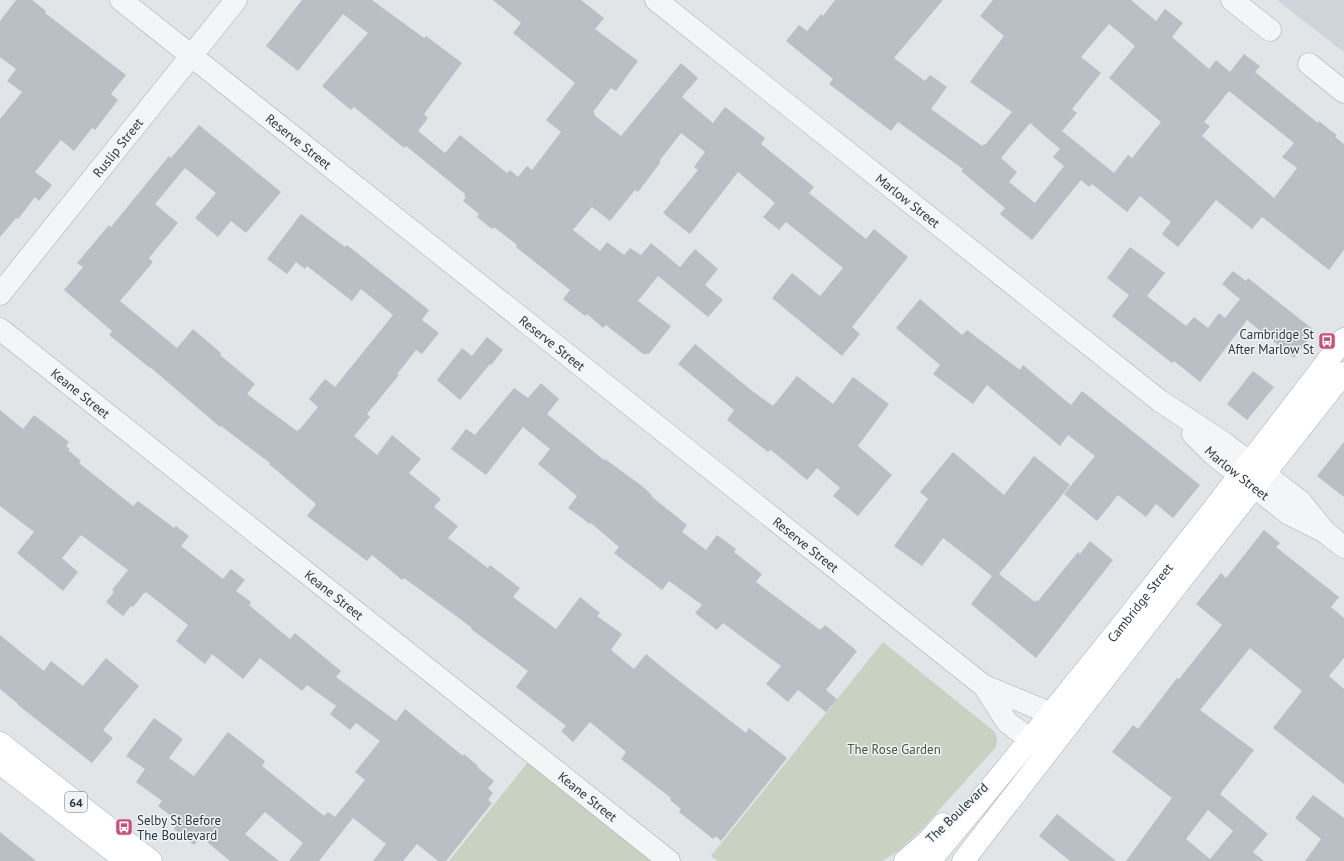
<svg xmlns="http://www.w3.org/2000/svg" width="1344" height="861" viewBox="0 0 1344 861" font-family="'PT Sans',sans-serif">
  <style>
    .built { fill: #cfd5da }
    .green { fill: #c9d1c3 }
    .building { fill: #b9bfc4; fill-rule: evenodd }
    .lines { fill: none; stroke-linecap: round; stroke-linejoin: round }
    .minor-casing { stroke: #a7adb2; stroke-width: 23 }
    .major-casing { stroke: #a1acb2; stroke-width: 23 }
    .minor { stroke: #f3f5f7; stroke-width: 22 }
    .major { stroke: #fff; stroke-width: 22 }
    .labels { text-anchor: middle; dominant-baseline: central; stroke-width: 3; stroke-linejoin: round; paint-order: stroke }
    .shield { fill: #f0f4f6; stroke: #666f75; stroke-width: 1 }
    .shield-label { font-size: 12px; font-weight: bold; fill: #2b363e }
    .street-label { font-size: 13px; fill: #2b363e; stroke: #f0f4f6 }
    .poi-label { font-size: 13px; fill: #2b363e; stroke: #f0f4f6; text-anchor: end }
    .park-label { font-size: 13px; fill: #46583a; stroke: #f0f4f6 }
  </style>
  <rect width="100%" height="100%" fill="#e1e5e8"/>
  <!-- built -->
  <path class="built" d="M1277 0H1344V52L1314 29Z"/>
  <!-- green -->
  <path class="green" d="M883 642 995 732 997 740 996 747 920 831 897 852 882 861H718L711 856Z
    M528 762 651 861H449Z"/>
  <!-- building -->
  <path class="building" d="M16 0H32L46 11 45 13 126 75 111 94 118 100 95 130 92 128 74 151 61 140 35 172 52 185 39 201 35 197 18 219 16 218 0 237V119L22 92 7 81 16 69 0 57V21Z
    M302 0H372L424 38 426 36 462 63 424 114 428 118 418 131 445 153 460 135 507 173 510 170 518 177 527 166 532 170 561 132 546 120 575 83 513 33 521 23 493 0H581L604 18 595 29 638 61 616 91 611 88 593 112 595 114 594 115 621 136 681 63 698 78 682 97 713 123 725 107 765 138 761 144 814 187 809 193 866 239 874 229 908 257 852 327 860 334 842 356 772 298 792 273 820 296 843 268 786 222 779 230 763 217 775 203 738 172 690 234 663 213 698 170 694 167 705 152 681 133 660 160V163L638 192 635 190 610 221 592 207 573 230 600 251 607 242 624 255 630 248 641 255 651 243 680 267 695 249 718 269 705 285 723 300 708 317 658 276 638 301 671 326 649 354H643L606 325 603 328 587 314 585 316 563 299 570 290 516 247 517 245 494 227 492 229 477 217 479 214 463 201 466 197 464 196 465 194 406 146 404 148 354 107 351 110 322 86 368 33 343 14 298 71 266 46Z
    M835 0H943L894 58 925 81 930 75 947 87 931 109 982 146 984 144 985 145 1012 112 970 82 1004 36 980 16 993 0H1131L1156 21 1165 9 1183 23 1172 37 1209 69 1216 60 1230 72 1244 54 1260 66 1255 72 1318 123 1319 121 1330 130 1337 135 1335 137 1344 144V250L1329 270 1262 217 1252 229 1216 200 1178 247 1162 234 1171 222 1140 196 1127 212 1092 184 1089 187 1081 180 1032 240 1000 214 1005 208 961 171 963 169 898 122 891 131 829 84 833 79 786 41 799 25 807 31 821 14 823 16ZM1109 24 1135 46 1109 78 1161 122 1132 158 1128 155 1114 173 1062 131 1077 113 1072 109 1101 73 1081 57ZM1229 91 1294 143 1282 157 1297 168 1274 198 1202 136 1210 126 1204 122ZM1030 123 1060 149 1053 157 1064 166 1035 203 1009 182 1017 172 1001 158Z
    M199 125 281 192 246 233 231 221 218 237 195 218 216 193 185 168 155 204 178 223 149 258 153 262 120 301 177 348 193 329 221 353 220 355 255 384 247 394 297 431 299 429H300L318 407 309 399 325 379 335 387 393 315 361 289 352 301 307 266 305 269 296 262 287 274 267 259 301 214 345 247 347 245 429 310 422 320 439 333 422 354 416 350 397 374 399 375 367 414 370 417 354 436 377 455 392 435 421 459 409 473 441 499 434 507 458 526 448 538 488 568 490 565 520 588 513 597 556 629 580 597 600 613 597 616 622 634 611 650 634 669 646 654 669 673 746 733 749 728 787 758 721 841 716 836 713 839 679 812 681 809 670 800 671 798 621 759 626 752 590 722 573 742 561 731 566 726 516 687 528 671 471 629 472 628 452 613 404 578 402 580 372 555 367 561 307 516 316 504 269 464 270 463 221 426 220 427 150 367V368L109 335 112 331 64 290 83 267 77 263 109 225 111 227 169 156 171 158Z
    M1130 247 1165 273 1147 296 1186 326 1194 317 1208 328 1219 313 1225 318 1240 299 1222 284 1233 271 1246 281 1248 278 1315 331 1294 358 1247 320 1200 382 1174 361 1172 363 1112 316 1129 295 1107 278Z
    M920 299 962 335 967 330 1020 370 1023 365 1071 405 1082 391 1200 485 1173 518 1156 504 1146 517 1118 495 1097 521 1064 494 1095 456 1068 435 1060 446 987 385 973 404 933 374 940 365 896 328Z
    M487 337 503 350 491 365 490 364 460 400 437 380 462 348 472 356Z
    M695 344 751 390 773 406 797 376 833 404 853 377 889 404 858 446 892 475 858 516 833 496 840 488 817 468 807 480 771 450 768 452 727 420 734 410 678 364Z
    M1253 371 1274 387 1247 420 1227 404Z
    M541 383 559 399 547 414 604 460 605 459 642 486 652 495 651 496 687 525 682 532 706 550 717 535 736 549 734 552 762 574 756 582 820 630 825 625 857 651 826 690 837 699 826 712 798 690 788 702 766 684 781 666 723 623 717 630 695 613 702 605 669 581 662 590 614 553 619 547 591 523 590 524 568 508 577 496 538 464 550 449 523 427 486 475 451 449 466 429 475 435 514 388 528 398Z
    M0 410 23 429 34 415 69 442 66 446 70 449 68 450 81 461 79 463 133 506 138 501 174 528 176 526 189 536 181 546 223 579 231 569 245 580 236 591 251 602 249 605 290 639 295 633 341 671 336 677 396 721 405 709 463 756 464 754 478 766 477 767 494 781 488 788 493 793 488 800 492 803 446 861H438L417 844 403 861H373L386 844 353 818 319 861H289L303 843 265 812 245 834 279 861H230L201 837 194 845 174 829 179 822 158 806 162 801 136 782 145 769 126 756 154 718 183 739 169 758 194 776 228 732 265 761 262 766 324 816 328 812 335 817 365 780 355 772 380 741 356 723 350 730 330 714 336 706 307 685 302 691 260 658 243 679 212 654 205 664 176 641 188 625 146 592 145 593H144L133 607 131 606 123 616 106 602 114 592 112 590 128 570 81 535 62 558 78 572 63 591 17 553 34 532 0 506Z
    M1344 442V497L1317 476Z
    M953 452 1004 495 1034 456 1070 485 999 574 1035 602 1036 600 1038 601 1078 552 1080 554 1090 541 1113 560 1036 658 971 604 992 576 943 538 922 566 894 546 928 499 920 492Z
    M1264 530 1280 543 1276 547 1339 597 1331 607 1344 618V658L1329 676 1344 689V784L1273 728 1302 691 1250 648 1200 710 1254 750 1220 794 1268 834 1253 852 1264 861H1126L1172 798 1112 752 1133 725 1138 729 1177 678 1179 679 1222 625 1196 604 1221 573 1226 578ZM1208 810 1233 831 1210 859 1186 839Z
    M0 635 44 671 51 661 83 686 106 658 139 686 103 730 113 738 92 763 18 705V704L0 689Z
    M1313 795 1344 818V861H1305L1321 839 1295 818Z
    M1057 814 1116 861H1070L1039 836Z
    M0 832 36 861H0Z"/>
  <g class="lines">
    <defs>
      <g id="minor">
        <path id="s1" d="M121 0 984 686 1050 713"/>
        <path id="s2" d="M656 0 1160 401 1224 443 1300 501 1325 532"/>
        <path d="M1232 0 1270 30"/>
        <path d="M1309 64 1344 92"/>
        <path id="s3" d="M0 294 236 0"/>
        <path id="s4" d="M0 329 669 861"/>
        <path id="s5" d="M1193 434 1214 455 1289 514 1325 532 1344 547"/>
        <path d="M984 686 1007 722 1045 751"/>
      </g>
      <g id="major">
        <path d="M0 743 151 861"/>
        <path d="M0 763 126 861"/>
        <path d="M905 861 927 842 943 824"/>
        <path id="s6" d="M930 861C1072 690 1210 516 1344 339"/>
        <path d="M963 861 1192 566 1344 373"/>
      </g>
    </defs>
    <!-- minor casing -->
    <use href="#minor" class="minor-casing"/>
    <!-- major casing -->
    <use href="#major" class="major-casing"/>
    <!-- minor -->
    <use href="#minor" class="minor"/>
    <!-- major -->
    <use href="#major" class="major"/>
  </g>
  <!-- icons -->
  <defs>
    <symbol id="bus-square" viewBox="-11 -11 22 22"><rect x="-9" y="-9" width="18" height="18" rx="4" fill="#c0537b" stroke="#f0f4f6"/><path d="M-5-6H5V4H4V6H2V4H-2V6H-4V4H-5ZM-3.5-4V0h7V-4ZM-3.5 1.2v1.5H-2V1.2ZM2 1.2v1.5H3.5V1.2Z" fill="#fff"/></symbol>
  </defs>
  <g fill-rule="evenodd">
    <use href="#bus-square" x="1317" y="331" width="20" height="20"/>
    <use href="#bus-square" x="114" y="817" width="20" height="20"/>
  </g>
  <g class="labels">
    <!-- shield labels -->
    <rect class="shield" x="65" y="792" width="22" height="20" rx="3"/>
    <g class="shield-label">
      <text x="76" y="802">64</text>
    </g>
    <!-- street labels -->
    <g class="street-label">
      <text stroke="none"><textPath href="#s1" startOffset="227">Reserve Street</textPath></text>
      <text stroke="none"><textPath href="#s3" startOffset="188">Ruslip Street</textPath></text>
      <text stroke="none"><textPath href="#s2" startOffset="322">Marlow Street</textPath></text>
      <text stroke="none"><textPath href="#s1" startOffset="551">Reserve Street</textPath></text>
      <text stroke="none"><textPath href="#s4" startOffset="103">Keane Street</textPath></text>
      <text stroke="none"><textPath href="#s5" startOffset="59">Marlow Street</textPath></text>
      <text stroke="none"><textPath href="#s1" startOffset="875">Reserve Street</textPath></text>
      <text stroke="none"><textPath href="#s4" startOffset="427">Keane Street</textPath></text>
      <text stroke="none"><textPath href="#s6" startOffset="333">Cambridge Street</textPath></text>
      <text stroke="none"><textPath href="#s4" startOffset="751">Keane Street</textPath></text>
      <text transform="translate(957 813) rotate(-44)">The Boulevard</text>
    </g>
    <!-- poi labels -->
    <g class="poi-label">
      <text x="1314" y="334">Cambridge St<tspan x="1314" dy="15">After Marlow St</tspan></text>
      <text x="137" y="820" text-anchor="start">Selby St Before<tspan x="137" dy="15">The Boulevard</tspan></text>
    </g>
    <!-- park labels -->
    <g class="park-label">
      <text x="894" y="749">The Rose Garden</text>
    </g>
  </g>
</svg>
